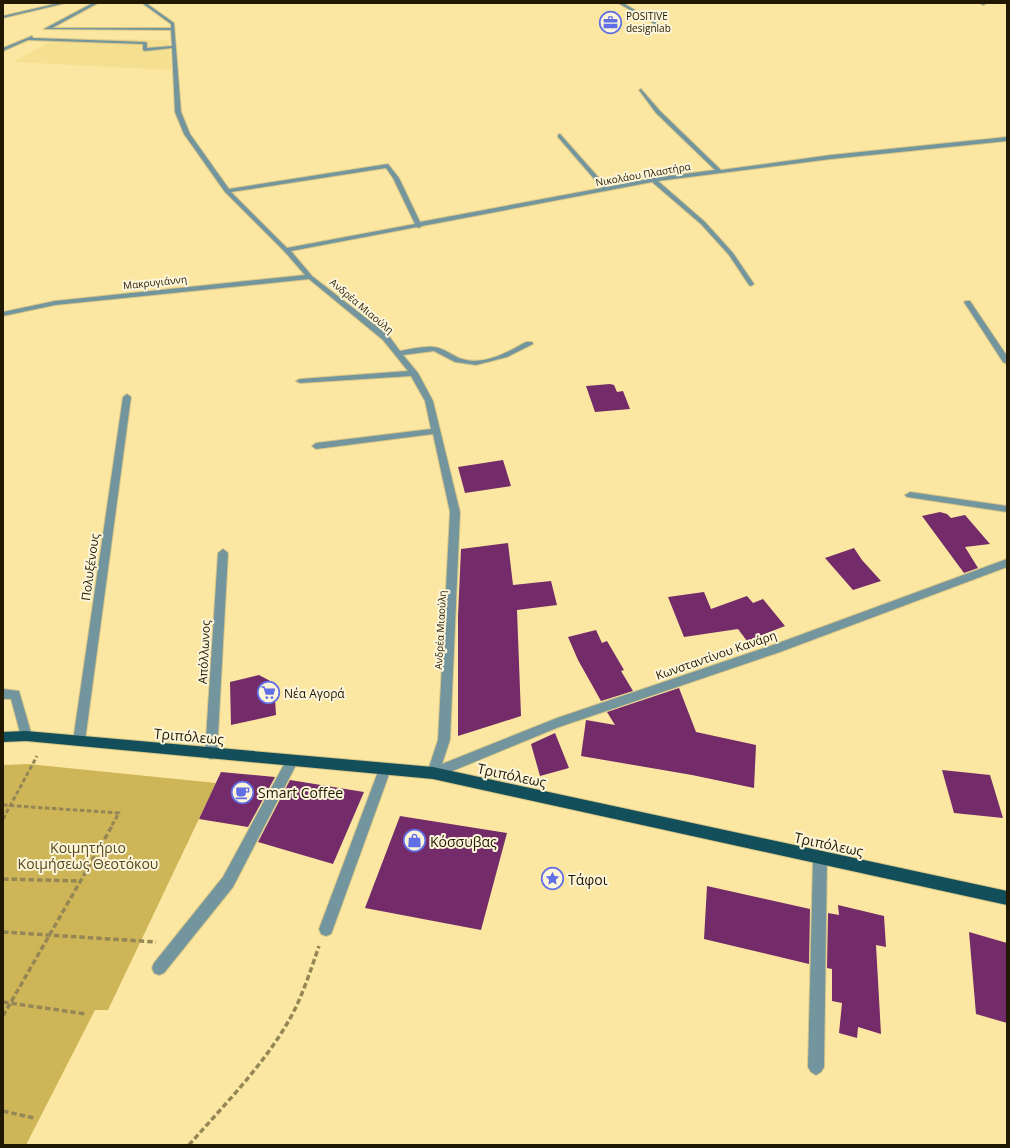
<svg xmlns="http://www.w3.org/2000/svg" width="1010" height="1148" viewBox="0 0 1010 1148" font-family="'Open Sans',sans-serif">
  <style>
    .built { fill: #f5df90 }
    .green { fill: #ceb557 }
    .building { fill: #742b69 }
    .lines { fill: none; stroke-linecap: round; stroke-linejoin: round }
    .minor-casing { stroke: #d8c687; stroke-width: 2 }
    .major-casing { stroke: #d8c687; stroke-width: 2 }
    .path-far1 { stroke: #958656; stroke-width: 3; stroke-dasharray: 4.5 2.5; stroke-linecap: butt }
    .path { stroke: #958656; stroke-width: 3.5; stroke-dasharray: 5.5 3; stroke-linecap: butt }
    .minor { fill: #72959e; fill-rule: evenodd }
    .major { fill: #134f5b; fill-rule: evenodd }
    .labels { text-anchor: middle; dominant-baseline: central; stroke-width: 4; stroke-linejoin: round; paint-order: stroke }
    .far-poi-label { font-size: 10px; fill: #201800; stroke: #fdf5da; text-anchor: start }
    .far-street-label { font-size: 10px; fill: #201800; stroke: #fdf5da }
    .street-label { font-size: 12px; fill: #201800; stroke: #fdf5da }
    .poi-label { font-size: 12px; fill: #201800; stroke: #fdf5da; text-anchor: start }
    .near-street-label { font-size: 14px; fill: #201800; stroke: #fdf5da }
    .near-poi-label { font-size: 14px; fill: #201800; stroke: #fdf5da; text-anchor: start }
    .near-park-label { font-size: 14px; fill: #53481c; stroke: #fdf5da }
  </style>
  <rect width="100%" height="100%" fill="#fbe7a1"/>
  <!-- built -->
  <path class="built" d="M56 38 169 40 171 70 14 62Z"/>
  <!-- green -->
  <path class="green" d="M28 764 216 783 108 1010H95L26 1145H3V765Z"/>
  <!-- building -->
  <path class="building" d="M610 384 614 385 617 392 623 391 630 409 595 412 586 386Z
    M503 460 511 486 465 493 458 467Z
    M940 512 947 514 951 518 965 515 990 544 965 547 978 568 964 573 922 516Z
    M508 543 513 585 551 581 557 605 517 610 521 716 458 736V616L461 549Z
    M854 548 862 560 881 581 853 590 825 558Z
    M704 592 711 609 747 596 753 603 763 599 785 626 747 641 738 629 684 637 668 597Z
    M596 630 602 643 607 641 624 670 621 671 633 691 601 701 578 660 568 637Z
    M259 675 274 683 276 715 231 725 230 682Z
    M679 688 696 732 756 745 754 788 692 775 581 756 586 720 615 725 607 712Z
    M555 733 569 768 540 776 531 744Z
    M942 770 990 775 1003 818 954 813Z
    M221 772 275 777 248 827 199 819Z
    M290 780 364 792 333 864 258 842Z
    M400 816 507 833 481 930 365 908Z
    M707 886 810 909 809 964 704 939Z
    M838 905 884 916 886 947 876 945 881 1034 858 1027 857 1038 839 1033 842 1003 832 1001V969L827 968 828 913 839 915Z
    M969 932 1007 943V1023L976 1014Z"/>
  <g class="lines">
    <defs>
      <path id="minor" d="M59 3H66L3 18V16Z
        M93 3H98L52 28H171V24L142 3H146L174 23 181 112 190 134 229 189 388 164 399 178 420 222 602 188 558 137V135L560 134 607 187 653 178 715 170 656 113 639 90 641 89 660 111 721 170 831 155 1007 137V141L831 159 658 181 705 222 733 253 754 284 751 286 749 285 729 255 701 224 652 182 422 226 419 228 417 227 291 251 312 276 389 336 400 351C411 349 423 346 434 347 445 348 452 356 462 359 484 366 508 352 526 342H532L533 344 507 357 476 365 455 362 434 351 403 355 418 373 433 401 460 512 450 740 442 764 557 718 773 645 1007 559V567L780 652 559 727 433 779 429 777 427 773 438 740 450 512 433 434 316 449 312 446 316 443 431 429 425 401 411 376 300 383 296 381 300 379 408 371 383 340 309 279 55 305 3 316V312L55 301 305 275 284 251 225 192 184 134 175 112 172 48 145 51 143 50V44L28 40 3 51V48L32 36 33 38 145 42 147 43V48L172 46 171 30 44 29ZM386 168 393 178 415 224 287 248 231 192Z
        M618 3H623L661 25 658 26Z
        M980 3H984L985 4 983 5Z
        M966 301H970L1007 356V364L1003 362 964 302Z
        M127 394 131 397 85 741 83 745 79 746 75 745 73 741 123 397Z
        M910 492 1007 506V512L907 497 905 495Z
        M223 549 228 553 217 754 215 758 211 759 207 758 205 754 218 553Z
        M3 689 19 691 32 736 30 740 26 741 22 740 11 699H3Z
        M292 755 296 757 298 761 296 765 233 887 164 973 159 975 154 973 152 968 154 963 223 877 288 757Z
        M385 763 389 765 391 769 333 929 331 934 326 936 321 934 319 929 379 769 381 765Z
        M820 851 825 853 827 858 824 1067 821 1072 816 1075 811 1072 808 1067 813 858 815 853Z"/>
      <path id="major" d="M26 731 433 767 1007 891V905L433 779 26 741 3 742V732Z"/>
    </defs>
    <!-- minor casing -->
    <use href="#minor" class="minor-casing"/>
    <!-- major casing -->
    <use href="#major" class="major-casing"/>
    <!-- path-far1 -->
    <path class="path-far1" d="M3 805 119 813 111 827
      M3 819 37 756"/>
    <!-- path -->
    <path class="path" d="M3 879 80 881
      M3 932 156 942
      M3 1002 86 1014
      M3 1016 112 826
      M3 1111 34 1118
      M189 1145C223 1106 262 1067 288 1022 302 998 310 972 319 946"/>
    <!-- minor -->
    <use href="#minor" class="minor"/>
    <!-- major -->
    <use href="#major" class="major"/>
  </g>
  <!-- icons -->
  <defs>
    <symbol id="office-ring" viewBox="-11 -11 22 22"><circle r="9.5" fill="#fdf5da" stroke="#606fe6" stroke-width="1.5"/><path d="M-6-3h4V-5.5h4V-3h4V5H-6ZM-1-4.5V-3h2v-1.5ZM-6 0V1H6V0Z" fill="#606fe6"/></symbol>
    <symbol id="supermarket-ring" viewBox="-11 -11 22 22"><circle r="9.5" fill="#fdf5da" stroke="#606fe6" stroke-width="1.5"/><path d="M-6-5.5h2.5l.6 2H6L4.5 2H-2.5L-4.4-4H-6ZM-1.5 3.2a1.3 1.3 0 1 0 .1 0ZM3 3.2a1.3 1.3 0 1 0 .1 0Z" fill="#606fe6"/></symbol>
    <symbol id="cafe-ring" viewBox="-11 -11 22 22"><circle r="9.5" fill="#fdf5da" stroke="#606fe6" stroke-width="1.5"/><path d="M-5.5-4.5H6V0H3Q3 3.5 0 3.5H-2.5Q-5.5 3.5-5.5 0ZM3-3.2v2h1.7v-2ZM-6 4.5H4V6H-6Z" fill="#606fe6"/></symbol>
    <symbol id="shop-ring" viewBox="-11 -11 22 22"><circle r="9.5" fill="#fdf5da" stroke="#606fe6" stroke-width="1.5"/><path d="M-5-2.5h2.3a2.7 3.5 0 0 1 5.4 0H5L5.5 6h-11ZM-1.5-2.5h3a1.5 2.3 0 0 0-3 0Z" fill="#606fe6"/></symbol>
    <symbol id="sight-ring" viewBox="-11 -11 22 22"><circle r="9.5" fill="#fdf5da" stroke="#606fe6" stroke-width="1.5"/><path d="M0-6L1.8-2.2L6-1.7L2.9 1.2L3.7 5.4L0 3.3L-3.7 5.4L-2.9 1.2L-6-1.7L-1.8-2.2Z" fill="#606fe6"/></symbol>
  </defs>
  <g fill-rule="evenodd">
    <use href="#office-ring" x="598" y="10" width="25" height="25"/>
    <use href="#supermarket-ring" x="256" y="680" width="25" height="25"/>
    <use href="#cafe-ring" x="230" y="780" width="25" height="25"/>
    <use href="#shop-ring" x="402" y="828" width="25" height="25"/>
    <use href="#sight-ring" x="540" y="866" width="25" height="25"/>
  </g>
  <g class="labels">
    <!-- far-poi labels -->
    <g class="far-poi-label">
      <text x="626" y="16">POSITIVE<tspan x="626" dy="12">designlab</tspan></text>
    </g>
    <!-- far-street labels -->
    <g class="far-street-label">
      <text transform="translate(643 174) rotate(-10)">Νικολάου Πλαστήρα</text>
      <text transform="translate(155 282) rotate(-6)">Μακρυγιάννη</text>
      <text transform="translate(362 306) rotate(40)">Ανδρέα Μιαούλη</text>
      <text transform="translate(440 630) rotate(-87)">Ανδρέα Μιαούλη</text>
    </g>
    <!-- street labels -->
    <g class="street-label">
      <text transform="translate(90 567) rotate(-82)">Πολυξένους</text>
      <text transform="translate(204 652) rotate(-87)">Απόλλωνος</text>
      <text transform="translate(716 655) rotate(-19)">Κωνσταντίνου Κανάρη</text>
    </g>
    <!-- poi labels -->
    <g class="poi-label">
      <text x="284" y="693">Νέα Αγορά</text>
    </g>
    <!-- near-street labels -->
    <g class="near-street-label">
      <text transform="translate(189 736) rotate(5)">Τριπόλεως</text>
      <text transform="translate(512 775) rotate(12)">Τριπόλεως</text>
      <text transform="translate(829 844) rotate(12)">Τριπόλεως</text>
    </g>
    <!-- near-poi labels -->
    <g class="near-poi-label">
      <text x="258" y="792">Smart Coffee</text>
      <text x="430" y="841">Κόσσυβας</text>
      <text x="568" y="879">Τάφοι</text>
    </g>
    <!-- near-park labels -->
    <g class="near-park-label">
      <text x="88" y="847">Κοιμητήριο<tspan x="88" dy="16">Κοιμήσεως Θεοτόκου</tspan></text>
    </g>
  </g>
  <!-- border -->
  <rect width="1010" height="1148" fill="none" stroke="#201800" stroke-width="8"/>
</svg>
